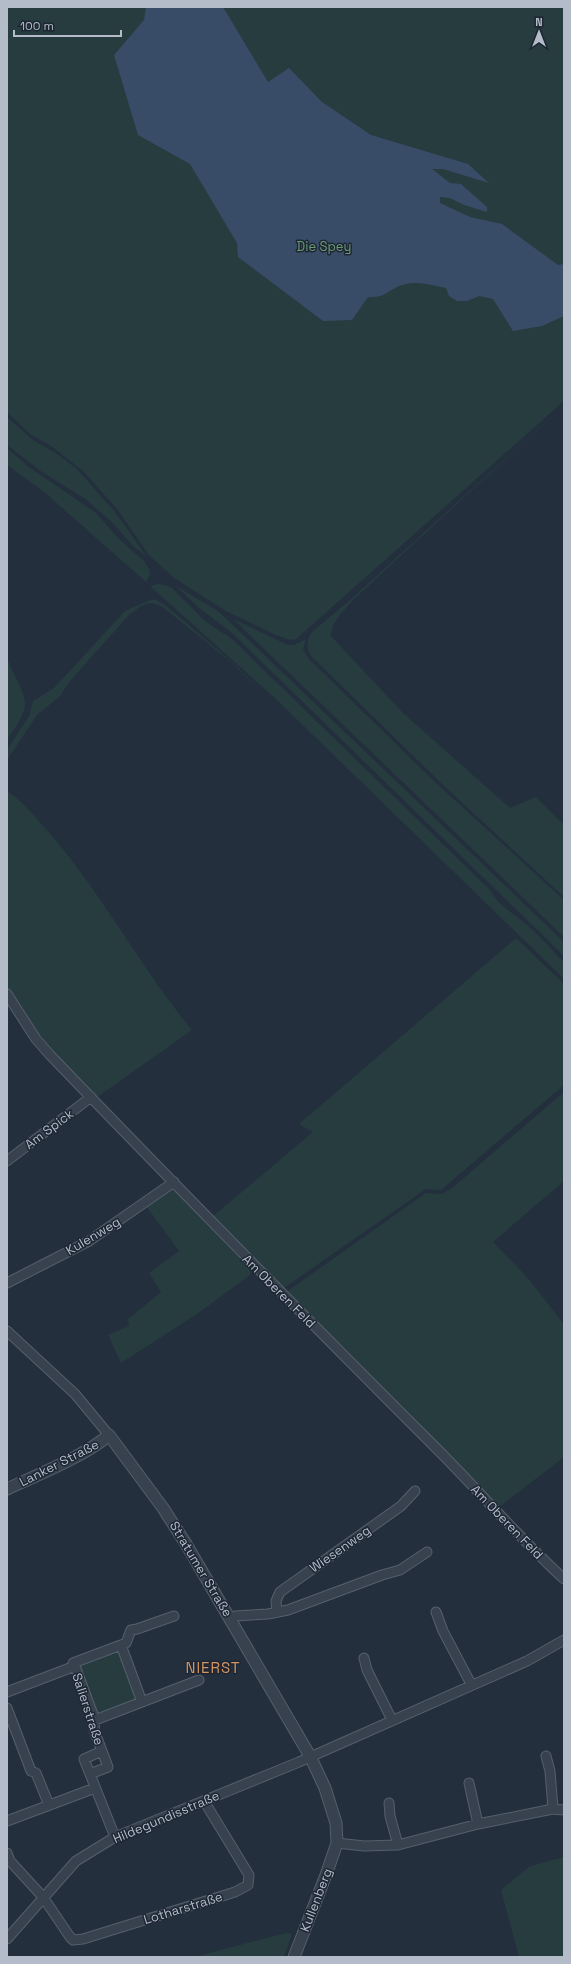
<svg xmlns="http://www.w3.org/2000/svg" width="571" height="1964" viewBox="0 0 571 1964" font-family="'Space Grotesk',sans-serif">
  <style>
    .green { fill: #263c3f }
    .water { fill: #394c67 }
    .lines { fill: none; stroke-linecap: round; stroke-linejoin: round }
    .minor-casing { stroke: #565f6c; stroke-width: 11 }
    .tertiary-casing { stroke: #565f6c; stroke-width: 13 }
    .minor { stroke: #38414e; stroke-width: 9 }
    .tertiary { stroke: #38414e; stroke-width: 11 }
    .labels { text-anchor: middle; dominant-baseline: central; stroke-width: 3; stroke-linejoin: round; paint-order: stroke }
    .park-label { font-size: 13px; fill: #6b9a76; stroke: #1d2633 }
    .street-label { font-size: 13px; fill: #b4bcc9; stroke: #1d2633 }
    .quarter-label { font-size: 15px; letter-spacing: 1px; fill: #d59563; stroke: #1d2633 }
  </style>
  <rect width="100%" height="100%" fill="#242f3e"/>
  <!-- green -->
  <path class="green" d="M7 7H561L564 9V401L295 640 287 639 276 635 226 611 174 578 148 554 118 510 83 471 51 446 30 434 7 412Z
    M564 405 354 599C345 610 331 621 331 636L403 713 510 808 536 797 564 825V897L444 786 310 655C306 646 307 639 313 631L349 601Z
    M7 417 33 440 59 455 78 470 115 512 146 556 134 547 111 521 84 498 42 472 7 445Z
    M7 448 29 467 96 513 119 539 144 561 149 569 150 575 146 582 43 491 7 465Z
    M159 584 165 585 172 588 205 621 232 639 490 890C498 904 508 910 521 920 536 932 550 948 564 962V979L278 701 150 586Z
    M176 586 218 611 256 647 564 942V956L232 633 198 607Z
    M150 600H156L165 605 231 661 300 729 231 662 164 608C149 598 142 605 129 615L70 681 60 696 37 715 7 760V750L29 716 33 701 54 688 125 611Z
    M233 619 288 645H294L306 639 303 649 309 659 435 782 564 900V937Z
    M7 658C24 700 37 698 7 740Z
    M7 791C25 803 38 820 52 836 104 897 141 968 192 1030L96 1098 53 1054 22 1014 7 988Z
    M516 938 564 984V1085L441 1190 426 1189 284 1288 212 1217 313 1132 299 1124Z
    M564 1092V1181L493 1242 527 1277 564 1324V1457L498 1508 285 1293 423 1195 426 1193 441 1194 451 1189Z
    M172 1190 175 1191 251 1270 250 1275 197 1314 121 1363 108 1335 129 1326 128 1319 161 1292 149 1273 179 1251 146 1206 168 1191Z
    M119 1648 138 1700 97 1715 78 1664Z
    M564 1857V1957H519L501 1890 530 1866Z
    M286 1933 292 1934 284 1957H194Z"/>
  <!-- water -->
  <path class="water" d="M146 7H223L268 82 289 68 322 102 371 135 468 164 489 183 443 169H432L450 183 461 184 487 207V212L464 205 450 198 440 197V203L470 217 502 224 558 265 564 264V316L542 326 513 331 493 299 479 296 467 301H457L449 296 446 288C430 285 412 279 397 287 383 294 386 297 368 297L352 320 323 321 238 257 237 243 190 164 138 135 114 55 144 20Z"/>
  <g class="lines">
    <defs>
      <path id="minor" d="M7 994 36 1039 50 1055C178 1188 307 1319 438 1450 480 1492 519 1538 564 1579
        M7 1161 91 1097
        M7 1283 89 1241 174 1182
        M7 1331 75 1394 109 1435
        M277 1612 276 1601 280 1592 401 1506 415 1491
        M436 1612 443 1631 471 1684
        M231 1618 235 1616 268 1614 288 1610 382 1575 400 1570 427 1552
        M121 1645 126 1643 131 1630 137 1629 174 1616
        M364 1658 367 1670 392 1720
        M75 1666 73 1663 121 1645 142 1702
        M7 1692 75 1666 95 1720 94 1730 102 1751 84 1759 115 1837
        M7 1708 31 1771 36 1773 49 1805
        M95 1720 199 1680
        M546 1756 550 1771 553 1809
        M90 1774 108 1767 102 1751
        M469 1783 478 1824
        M389 1803 390 1816 398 1845
        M7 1821 95 1788
        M337 1843 364 1846 398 1845 478 1824 553 1809 564 1810
        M7 1853 10 1861 43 1897 70 1937 73 1940 83 1939 235 1892 248 1885 249 1875 204 1801
        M7 1939 76 1861 115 1837 299 1762 527 1661 564 1640"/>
      <path id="tertiary" d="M7 1489C37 1475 85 1456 109 1435L163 1508 186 1544 310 1756 325 1788 336 1823 337 1843 326 1875 294 1957"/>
    </defs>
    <!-- minor casing -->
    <use href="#minor" class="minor-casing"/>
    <!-- tertiary casing -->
    <use href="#tertiary" class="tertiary-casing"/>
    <!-- minor -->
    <use href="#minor" class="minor"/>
    <!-- tertiary -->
    <use href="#tertiary" class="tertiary"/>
  </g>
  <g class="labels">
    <!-- park labels -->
    <g class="park-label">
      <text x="324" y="246">Die Spey</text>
    </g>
    <!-- street labels -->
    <g class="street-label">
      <text transform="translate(49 1129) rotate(-37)">Am Spick</text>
      <text transform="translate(93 1236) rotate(-31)">Kulenweg</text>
      <text transform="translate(279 1291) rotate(45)">Am Oberen Feld</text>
      <text transform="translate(59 1463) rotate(-27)">Lanker Straße</text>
      <text transform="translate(507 1522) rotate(46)">Am Oberen Feld</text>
      <text transform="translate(340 1549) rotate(-35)">Wiesenweg</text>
      <text transform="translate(201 1569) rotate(59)">Stratumer Straße</text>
      <text transform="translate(88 1709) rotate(72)">Salierstraße</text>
      <text transform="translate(166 1817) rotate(-23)">Hildegundisstraße</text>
      <text transform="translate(316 1900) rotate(-69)">Kullenberg</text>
      <text transform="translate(183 1908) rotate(-17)">Lotharstraße</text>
    </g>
    <!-- quarter labels -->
    <g class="quarter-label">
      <text x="213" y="1667">NIERST</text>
    </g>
  </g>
  <!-- border -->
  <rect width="571" height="1964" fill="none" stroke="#b4bcc9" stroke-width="16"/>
  <!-- north arrow -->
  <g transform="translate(539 32)" stroke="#1d2633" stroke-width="3" paint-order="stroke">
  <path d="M0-3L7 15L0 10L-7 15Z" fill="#b4bcc9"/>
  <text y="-6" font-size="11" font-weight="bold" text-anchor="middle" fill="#b4bcc9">N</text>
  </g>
  <!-- scale -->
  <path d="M14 30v6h107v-6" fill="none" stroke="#b4bcc9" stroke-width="2"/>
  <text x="20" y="30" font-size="12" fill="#b4bcc9" stroke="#1d2633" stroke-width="3" paint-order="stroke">100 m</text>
</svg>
